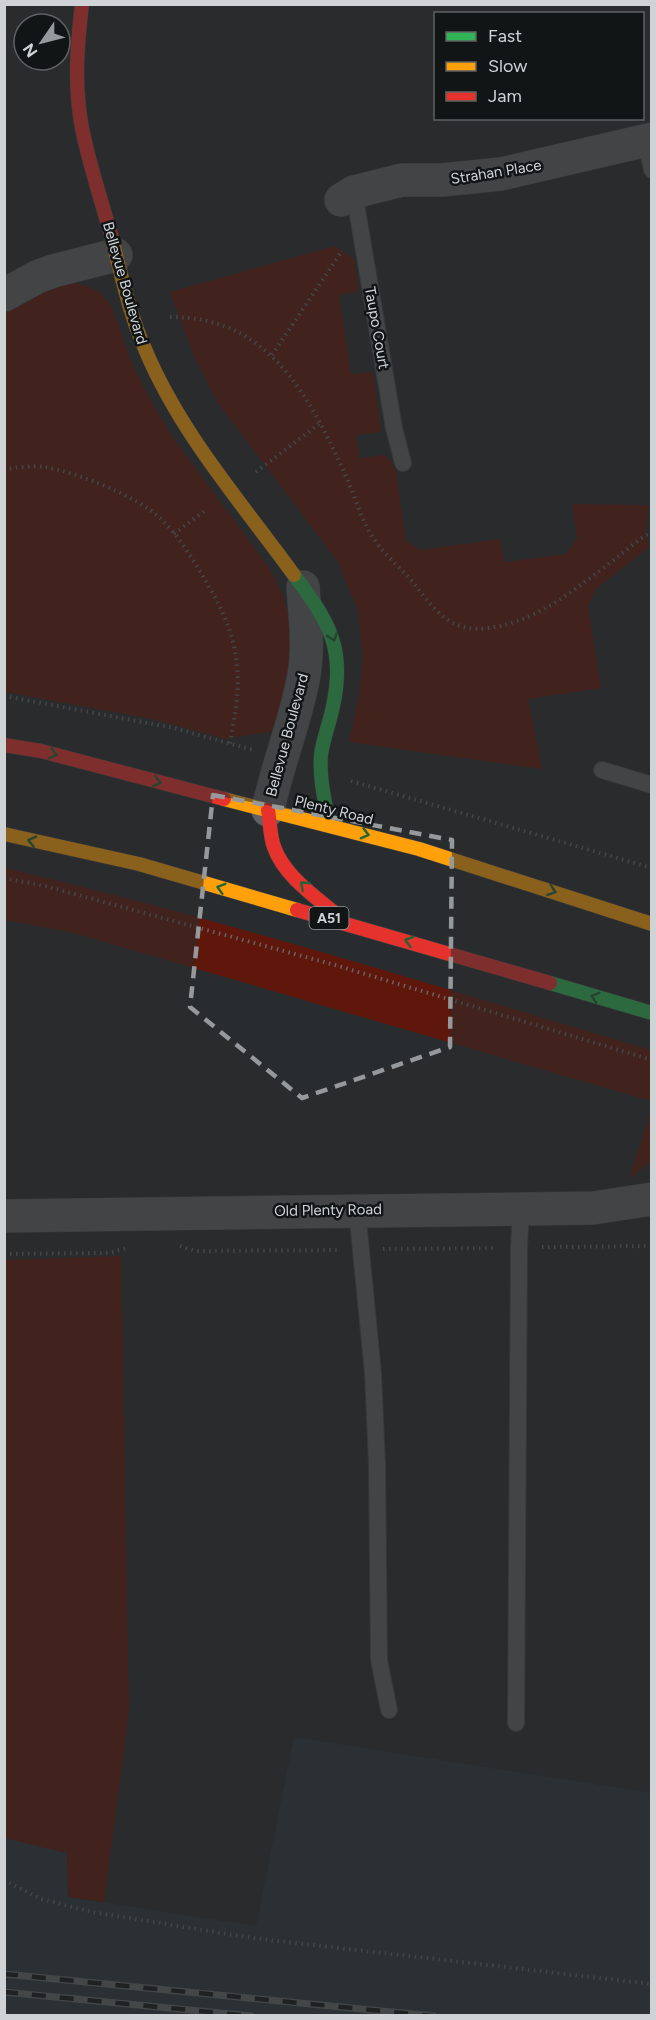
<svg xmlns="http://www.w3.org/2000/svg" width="656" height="2020" viewBox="0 0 656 2020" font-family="Figtree,sans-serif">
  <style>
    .built { fill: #2b363c }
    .green { fill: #5f170b }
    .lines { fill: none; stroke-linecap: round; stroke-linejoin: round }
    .lane-casing { stroke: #454748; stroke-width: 18 }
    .street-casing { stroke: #454748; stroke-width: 34 }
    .fast-casing { stroke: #454748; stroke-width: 15 }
    .slow-casing { stroke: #454748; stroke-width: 15 }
    .jam-casing { stroke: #454748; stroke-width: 15 }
    .path { stroke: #646566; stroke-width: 4; stroke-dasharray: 1.5 4.5; stroke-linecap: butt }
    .lane { stroke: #606263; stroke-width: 16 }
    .street { stroke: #606263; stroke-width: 33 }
    .fast { stroke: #30b455; stroke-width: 14 }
    .slow { stroke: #ff9f0a; stroke-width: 14 }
    .jam { stroke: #e5322d; stroke-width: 14 }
    .rail-casing { stroke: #656869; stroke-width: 7 }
    .rail { stroke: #121516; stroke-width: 4.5; stroke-dasharray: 14; stroke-linecap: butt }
    .oneway { stroke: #216436 }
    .marked { fill: none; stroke: #96999b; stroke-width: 4.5; stroke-dasharray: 12 8; stroke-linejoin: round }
    .labels { text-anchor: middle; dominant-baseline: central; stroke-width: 5; stroke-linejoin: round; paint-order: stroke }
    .shield { fill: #121516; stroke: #979a9c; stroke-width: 1.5 }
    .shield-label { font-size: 14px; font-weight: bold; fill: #d0d3d6 }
    .street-label { font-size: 15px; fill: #d0d3d6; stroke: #121516 }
  </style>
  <rect width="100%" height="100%" fill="#292c2e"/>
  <!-- built -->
  <path class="built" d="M294 1737 651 1793V2015L5 2016V1838L67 1853 68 1897 256 1926Z"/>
  <!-- green -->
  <path class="green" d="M335 246 354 259 359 291 339 295 351 374 373 372 381 432 356 435 359 458 385 455 392 463 396 472 406 540 420 550 500 539 504 562 566 554 577 538 572 504 648 505 645 532 649 547 595 590 588 607 601 688 528 699 542 769 349 742 359 695 363 658 358 611 338 562 218 403 195 359 170 292Z
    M70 282 88 286 101 293 111 305 130 359 149 398 171 435 269 568 282 593 291 624 295 656 275 731 225 739 152 719 5 692V310L41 290Z
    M5 868C223 919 437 987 651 1050V1101L70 932 5 920Z
    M651 1110V1161L629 1179Z
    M121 1256 129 1711 104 1902 68 1897 67 1853 5 1838 4 1260Z"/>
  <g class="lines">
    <defs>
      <path id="lane" d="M646 141 652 170
        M354 192 394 428 403 463
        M602 770 652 785
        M357 1210 373 1373 377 1463 379 1660 389 1710
        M516 1723 519 1247 521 1208"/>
      <path id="street" d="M341 200 354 192 402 180H442L501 174 652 139
        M4 295 37 277 53 271 116 255
        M268 810C277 765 296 721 304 675 309 646 305 617 303 587
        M4 1216 593 1208 652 1199"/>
      <path id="fast" d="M294 575C328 621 346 647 333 706 330 722 323 739 321 755 319 778 325 801 329 824
        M550 983 652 1013"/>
      <path id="slow" d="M111 235C121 273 129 313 145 349 180 433 241 502 294 575
        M224 799 419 849 652 924
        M4 834 139 864 297 910"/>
      <path id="jam" d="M82 4C77 45 74 87 82 128 89 164 101 199 111 235
        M4 745 41 751 224 799
        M268 810C270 822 270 836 274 847 285 878 319 899 342 919
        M297 910 550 983"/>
    </defs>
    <!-- lane casing -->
    <use href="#lane" class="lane-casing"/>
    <!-- street casing -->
    <use href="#street" class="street-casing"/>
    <!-- fast casing -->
    <use href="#fast" class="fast-casing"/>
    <!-- slow casing -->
    <use href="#slow" class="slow-casing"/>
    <!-- jam casing -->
    <use href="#jam" class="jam-casing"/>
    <!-- path -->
    <path class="path" d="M170 317C271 316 312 401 348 481 355 497 360 515 369 531 380 552 401 567 416 586 436 612 452 633 489 628 540 621 579 586 619 556 629 548 640 538 652 532
      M272 355 340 254
      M4 469C17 468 33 465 45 467 76 472 139 497 161 519 178 535 192 558 204 578 220 605 235 634 237 667 240 692 234 718 230 744
      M256 472 319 424
      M174 534 207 509
      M4 696 174 728 253 750
      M351 781 652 868
      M4 878 45 886 335 965 652 1060
      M180 1246 196 1251 340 1250
      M542 1247 652 1246
      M383 1249 496 1248
      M4 1254 101 1253 113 1252 129 1247
      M4 1880 41 1899 92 1912 252 1938 652 1984"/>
    <!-- lane -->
    <use href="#lane" class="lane"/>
    <!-- street -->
    <use href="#street" class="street"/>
    <!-- fast -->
    <use href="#fast" class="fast"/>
    <!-- slow -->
    <use href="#slow" class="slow"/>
    <!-- jam -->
    <use href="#jam" class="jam"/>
    <defs>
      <path id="rail" d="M4 1974 433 2016
        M4 1992 251 2016"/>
    </defs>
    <!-- rail casing -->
    <use href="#rail" class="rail-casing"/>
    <!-- rail -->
    <use href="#rail" class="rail"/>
  </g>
  <!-- one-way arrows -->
  <defs><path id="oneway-chevron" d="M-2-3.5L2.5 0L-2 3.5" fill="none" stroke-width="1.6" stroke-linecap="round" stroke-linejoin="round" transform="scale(1.5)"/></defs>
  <g class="oneway">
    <use href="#oneway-chevron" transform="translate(333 637) rotate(71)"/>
    <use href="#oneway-chevron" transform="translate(53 754) rotate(15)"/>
    <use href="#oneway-chevron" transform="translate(157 782) rotate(15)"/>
    <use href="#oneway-chevron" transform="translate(365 834) rotate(15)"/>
    <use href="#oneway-chevron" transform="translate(32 841) rotate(-167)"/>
    <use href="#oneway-chevron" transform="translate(304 885) rotate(-138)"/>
    <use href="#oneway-chevron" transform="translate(221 888) rotate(-164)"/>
    <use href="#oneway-chevron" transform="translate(552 891) rotate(19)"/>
    <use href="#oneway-chevron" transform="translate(409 941) rotate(-164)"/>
    <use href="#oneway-chevron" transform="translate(595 997) rotate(-163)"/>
  </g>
  <!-- marked area -->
  <path d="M0 0H656V2020H0ZM213 795 452 840 450 1047 302 1098 190 1007Z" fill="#292c2e" fill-opacity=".55" fill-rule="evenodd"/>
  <path class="marked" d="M213 795 452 840 450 1047 302 1098 190 1007Z"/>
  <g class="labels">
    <!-- shield labels -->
    <rect class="shield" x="309.5" y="907" width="39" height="22" rx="4.5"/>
    <g class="shield-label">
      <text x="329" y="918">A51</text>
    </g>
    <!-- street labels -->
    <g class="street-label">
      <text transform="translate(496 172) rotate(-9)">Strahan Place</text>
      <text transform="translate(125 283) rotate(74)">Bellevue Boulevard</text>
      <text transform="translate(377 328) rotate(80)">Taupo Court</text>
      <text transform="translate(287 735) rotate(-75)">Bellevue Boulevard</text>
      <text transform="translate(334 810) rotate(14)">Plenty Road</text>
      <text transform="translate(328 1210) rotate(-1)">Old Plenty Road</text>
    </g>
  </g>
  <!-- border -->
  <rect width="656" height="2020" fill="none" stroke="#d0d3d6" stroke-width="12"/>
  <!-- legend -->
  <rect x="434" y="12" width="210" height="108" fill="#121516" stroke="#5e6163" stroke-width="1.5"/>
  <rect x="446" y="32" width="30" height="9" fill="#30b455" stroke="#5e6163" stroke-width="1.5"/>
  <text x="488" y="42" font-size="18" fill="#d0d3d6">Fast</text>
  <rect x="446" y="62" width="30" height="9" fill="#ff9f0a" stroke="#5e6163" stroke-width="1.5"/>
  <text x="488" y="72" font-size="18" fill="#d0d3d6">Slow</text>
  <rect x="446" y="92" width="30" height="9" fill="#e5322d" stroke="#5e6163" stroke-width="1.5"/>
  <text x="488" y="102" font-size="18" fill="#d0d3d6">Jam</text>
  <!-- north arrow -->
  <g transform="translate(42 42) rotate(235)"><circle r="28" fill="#121516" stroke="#5e6163" stroke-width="1.5"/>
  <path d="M0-4.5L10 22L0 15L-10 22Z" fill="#96999b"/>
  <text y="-9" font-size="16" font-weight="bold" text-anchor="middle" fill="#d0d3d6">N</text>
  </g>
</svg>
